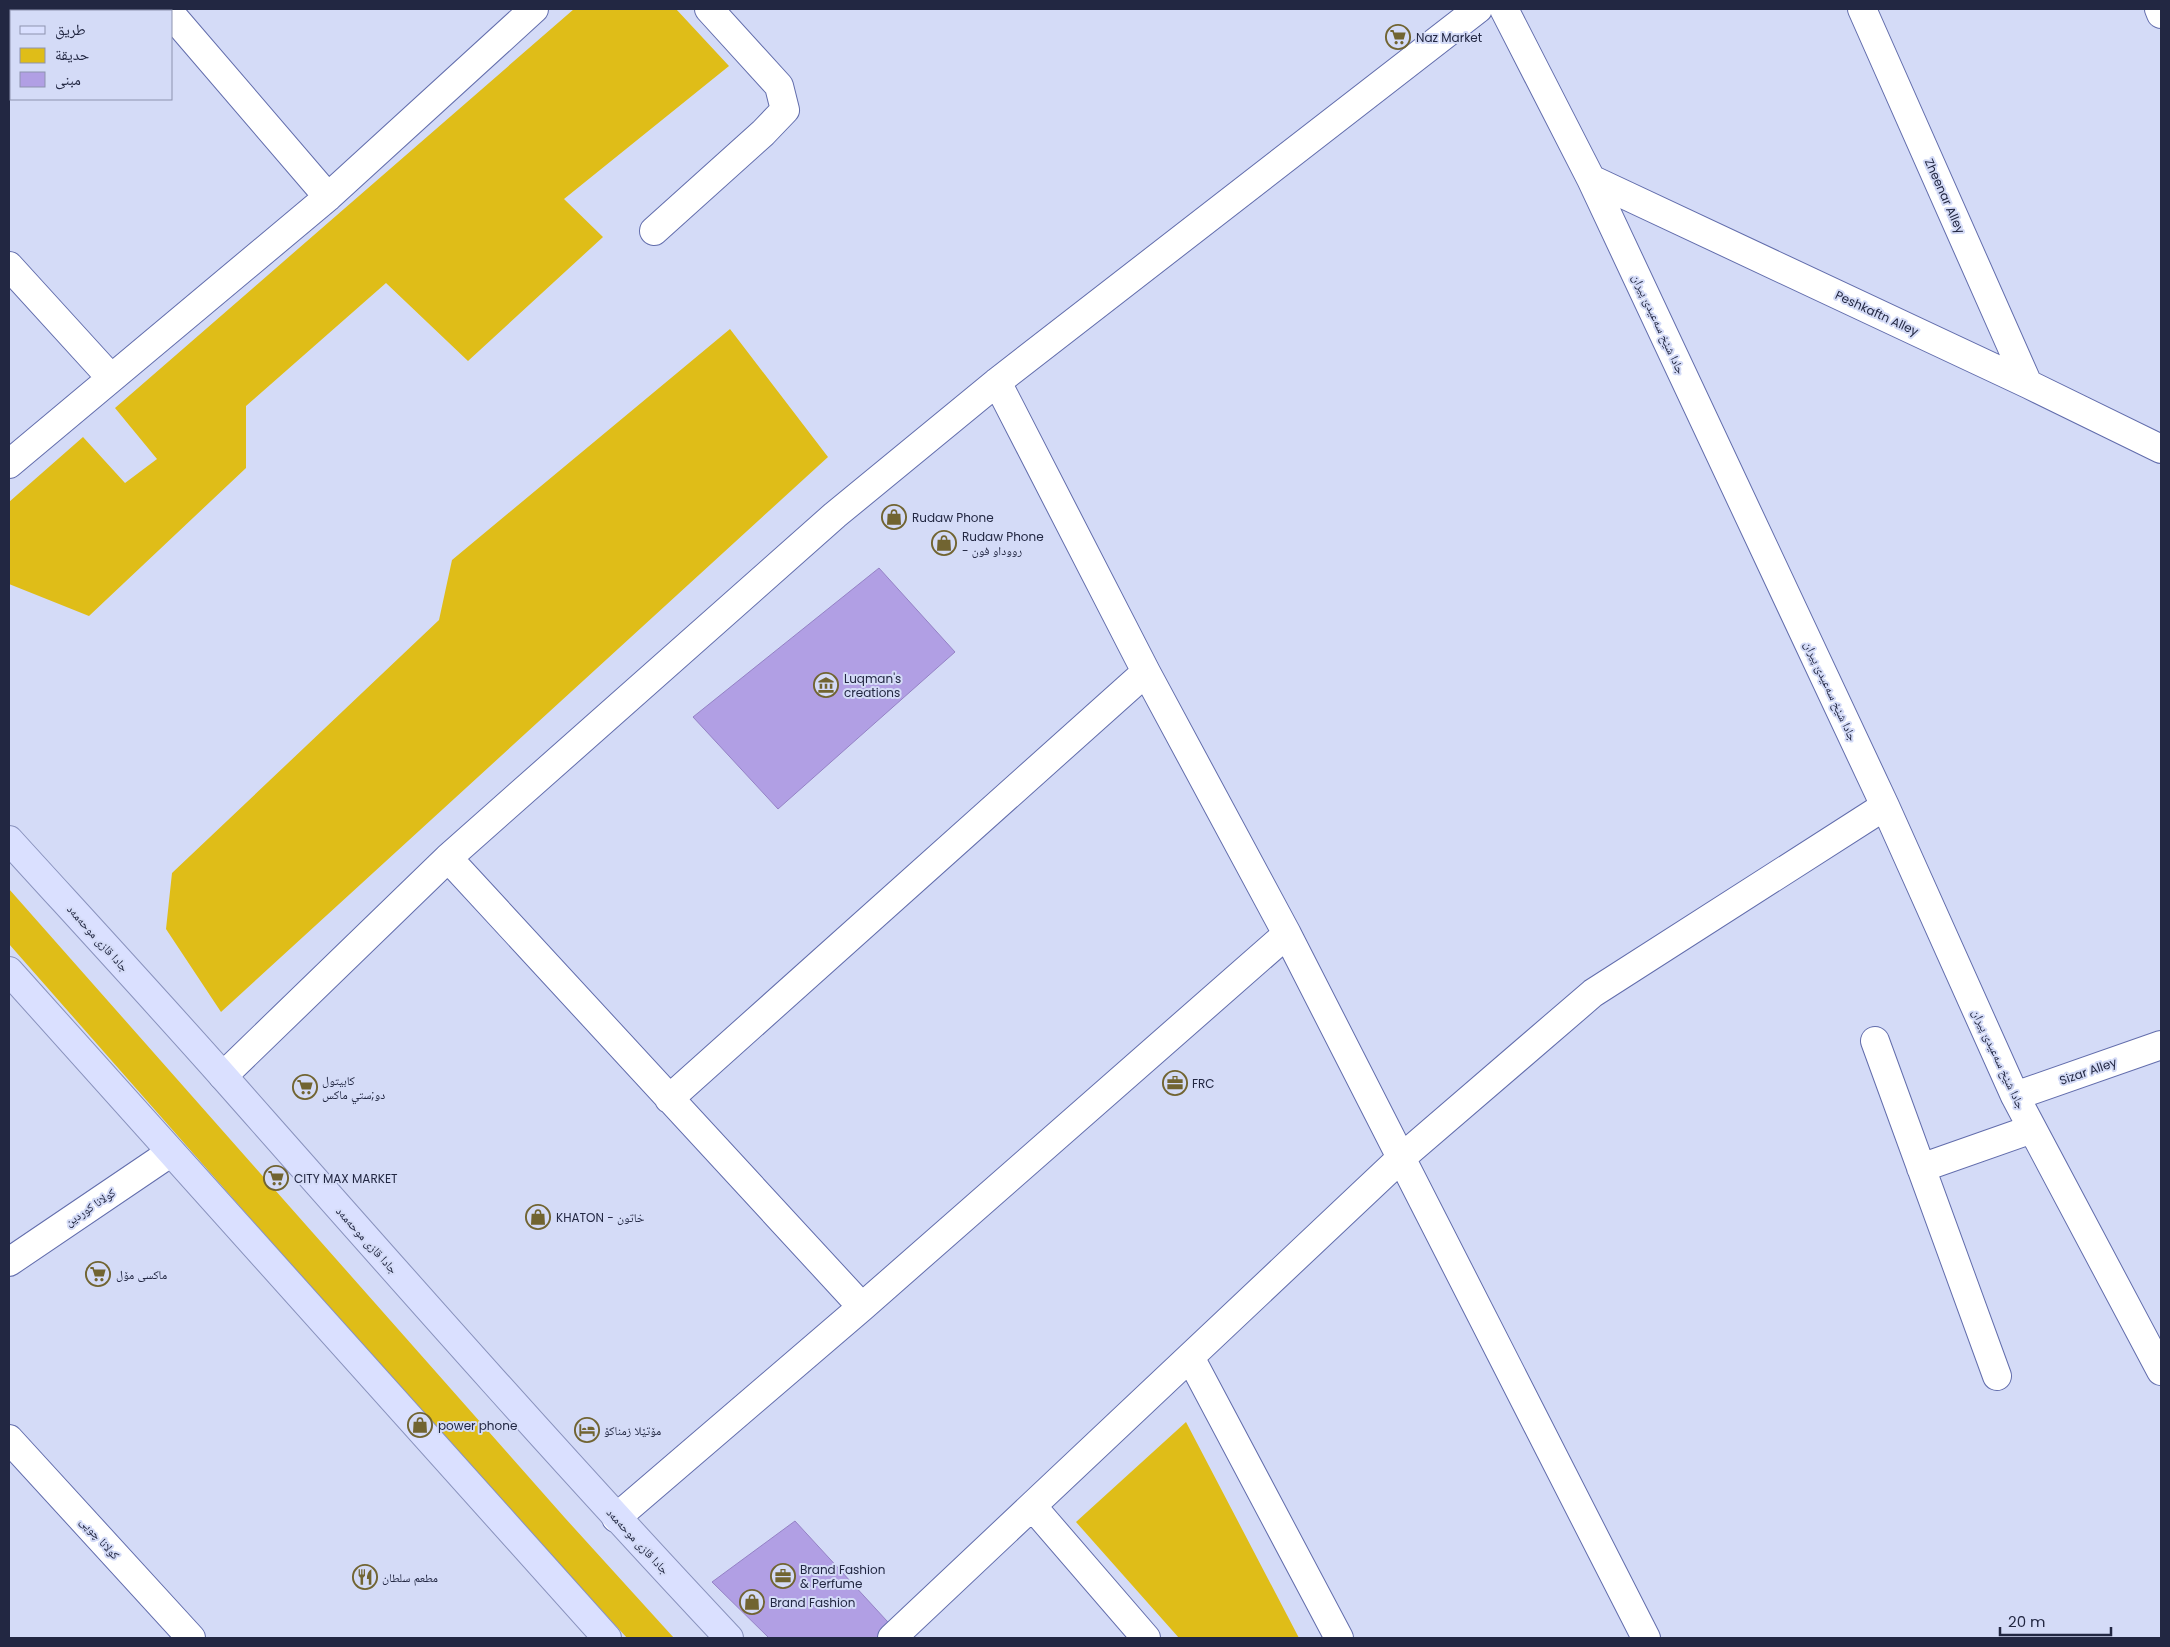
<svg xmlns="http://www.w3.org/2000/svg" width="2170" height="1647" viewBox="0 0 2170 1647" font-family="Poppins,'Noto Naskh Arabic',sans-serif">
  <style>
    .green { fill: #dfbd18 }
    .building { fill: #b19fe4; stroke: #9482c5 }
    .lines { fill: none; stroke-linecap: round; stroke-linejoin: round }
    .minor-casing { stroke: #626dac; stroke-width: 30 }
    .major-casing { stroke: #8992bd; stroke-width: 30 }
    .minor { stroke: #fff; stroke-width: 28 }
    .major { stroke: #dae0ff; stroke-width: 28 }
    .labels { text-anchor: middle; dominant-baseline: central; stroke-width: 4; stroke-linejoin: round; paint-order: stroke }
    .poi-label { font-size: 12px; fill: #222742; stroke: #d4dbf7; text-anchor: start }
    .street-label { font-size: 12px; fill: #222742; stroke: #d4dbf7 }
  </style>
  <rect width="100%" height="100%" fill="#d4dbf7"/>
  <!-- green -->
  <path class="green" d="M574 9H676L729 66 564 199 603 237 468 361 386 283 246 406V468L89 616 9 584V502L83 437 125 483 157 459 115 408Z
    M730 329 828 457 221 1012 166 929 172 873 439 620 452 560Z
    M9 889 565 1518 674 1638H627L418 1409 9 944Z
    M1186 1422 1299 1638H1179L1076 1522Z"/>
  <!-- building -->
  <path class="building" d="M879 568 955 652 778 809 693 717Z
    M795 1521 898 1633 892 1638H769L712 1582Z"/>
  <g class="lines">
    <defs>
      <path id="minor" d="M1504 9 1591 179 1885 806 2015 1096 2161 1371
        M1862 9 2028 384
        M2159 9 2161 14
        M171 14 328 197
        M1591 179 2028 384 2161 449
        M654 231 763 133 785 110 779 86 709 9
        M9 266 111 378
        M997 382 1146 672 1287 934 1646 1638
        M9 464 328 197 534 9
        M448 858 862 1307
        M1875 1041 1997 1376
        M223 1076 448 858 835 515 997 382 1478 9
        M2015 1096 2161 1045
        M669 1099 1146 672
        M1921 1168 2032 1129
        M9 1262 170 1153
        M1190 1357 1339 1638
        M9 1439 191 1638
        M1032 1506 1146 1638
        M616 1518 862 1307 1287 934
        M892 1638 1400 1159 1593 993 1885 806"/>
      <path id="major" d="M9 840C80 918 152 996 223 1076 390 1265 556 1454 729 1638
        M9 971 607 1638"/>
    </defs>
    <!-- minor casing -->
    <use href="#minor" class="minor-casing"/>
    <!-- major casing -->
    <use href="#major" class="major-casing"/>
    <!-- minor -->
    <use href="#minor" class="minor"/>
    <!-- major -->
    <use href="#major" class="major"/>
  </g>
  <!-- icons -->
  <defs>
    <symbol id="supermarket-ring" viewBox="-11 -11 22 22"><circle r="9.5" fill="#d4dbf7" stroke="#716431" stroke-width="1.5"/><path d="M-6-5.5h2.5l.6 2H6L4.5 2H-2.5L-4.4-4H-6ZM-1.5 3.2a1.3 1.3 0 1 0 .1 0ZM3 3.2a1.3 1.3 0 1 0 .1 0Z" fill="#716431"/></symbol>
    <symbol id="shop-ring" viewBox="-11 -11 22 22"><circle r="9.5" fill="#d4dbf7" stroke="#716431" stroke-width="1.5"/><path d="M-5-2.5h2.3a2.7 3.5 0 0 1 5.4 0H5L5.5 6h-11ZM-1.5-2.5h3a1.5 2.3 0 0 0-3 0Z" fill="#716431"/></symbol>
    <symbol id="museum-ring" viewBox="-11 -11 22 22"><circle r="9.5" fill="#d4dbf7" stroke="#716431" stroke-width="1.5"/><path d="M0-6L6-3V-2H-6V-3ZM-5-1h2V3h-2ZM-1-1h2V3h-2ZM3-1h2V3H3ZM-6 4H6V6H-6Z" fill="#716431"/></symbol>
    <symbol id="office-ring" viewBox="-11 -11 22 22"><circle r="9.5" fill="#d4dbf7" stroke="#716431" stroke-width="1.5"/><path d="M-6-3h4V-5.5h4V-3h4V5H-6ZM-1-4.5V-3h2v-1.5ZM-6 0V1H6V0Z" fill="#716431"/></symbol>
    <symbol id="hotel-ring" viewBox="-11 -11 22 22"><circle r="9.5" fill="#d4dbf7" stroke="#716431" stroke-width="1.5"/><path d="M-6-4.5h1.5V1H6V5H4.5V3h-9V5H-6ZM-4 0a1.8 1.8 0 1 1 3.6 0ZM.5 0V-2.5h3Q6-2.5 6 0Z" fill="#716431"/></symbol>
    <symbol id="restaurant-ring" viewBox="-11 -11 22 22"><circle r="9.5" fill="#d4dbf7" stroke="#716431" stroke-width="1.5"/><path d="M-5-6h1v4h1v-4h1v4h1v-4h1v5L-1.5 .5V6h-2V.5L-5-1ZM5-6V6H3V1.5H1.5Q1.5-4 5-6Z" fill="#716431"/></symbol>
  </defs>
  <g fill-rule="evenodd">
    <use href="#supermarket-ring" x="1384" y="23" width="28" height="28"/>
    <use href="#shop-ring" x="880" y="503" width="28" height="28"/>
    <use href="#shop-ring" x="930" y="529" width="28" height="28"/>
    <use href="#museum-ring" x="812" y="671" width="28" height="28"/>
    <use href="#office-ring" x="1161" y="1069" width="28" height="28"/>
    <use href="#supermarket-ring" x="291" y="1073" width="28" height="28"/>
    <use href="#supermarket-ring" x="262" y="1164" width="28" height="28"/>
    <use href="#shop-ring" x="524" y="1203" width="28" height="28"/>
    <use href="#supermarket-ring" x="84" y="1260" width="28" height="28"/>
    <use href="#shop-ring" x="406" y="1411" width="28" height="28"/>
    <use href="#hotel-ring" x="573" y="1416" width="28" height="28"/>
    <use href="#office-ring" x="769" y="1562" width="28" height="28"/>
    <use href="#restaurant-ring" x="351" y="1563" width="28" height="28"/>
    <use href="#shop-ring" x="738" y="1588" width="28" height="28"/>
  </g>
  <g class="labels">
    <!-- poi labels -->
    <g class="poi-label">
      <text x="1416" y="37">Naz Market</text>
      <text x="912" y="517">Rudaw Phone</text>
      <text x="962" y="536">Rudaw Phone<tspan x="962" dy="14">- رووداو فون</tspan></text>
      <text x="844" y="678">Luqman's<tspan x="844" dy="14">creations</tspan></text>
      <text x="322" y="1080">كابيتول<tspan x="322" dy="14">دو;ستي ماكس</tspan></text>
      <text x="1192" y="1083">FRC</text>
      <text x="294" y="1178">CITY MAX MARKET</text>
      <text x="556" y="1217">KHATON - خاتون</text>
      <text x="116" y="1274">ماکسی مۆل</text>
      <text x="438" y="1425">power phone</text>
      <text x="604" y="1430">مۆتێلا زمناکۆ</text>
      <text x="800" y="1569">Brand Fashion<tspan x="800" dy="14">&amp; Perfume</tspan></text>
      <text x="382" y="1577">مطعم سلطان</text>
      <text x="770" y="1602">Brand Fashion</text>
    </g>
    <!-- street labels -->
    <g class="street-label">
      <text transform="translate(1945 196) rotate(66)">Zheenar Alley</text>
      <text transform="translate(1877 313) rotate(25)">Peshkaftn Alley</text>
      <text transform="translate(1659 324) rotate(65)">جادا شێخ سەعیدێ پیران</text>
      <text transform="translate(1831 691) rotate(65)">جادا شێخ سەعیدێ پیران</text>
      <text transform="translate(98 938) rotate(48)">جادا قازی موحەمەد</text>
      <text transform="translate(1999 1059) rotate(65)">جادا شێخ سەعیدێ پیران</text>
      <text transform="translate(2088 1071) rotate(-19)">Sizar Alley</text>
      <text transform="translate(90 1207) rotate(-34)">کولانا کوردین</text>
      <text transform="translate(367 1240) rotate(48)">جادا قازی موحەمەد</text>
      <text transform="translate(100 1538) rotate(48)">کولانا چوپی</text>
      <text transform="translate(638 1541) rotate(47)">جادا قازی موحەمەد</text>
    </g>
  </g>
  <!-- border -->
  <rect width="2170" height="1647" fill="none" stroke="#222742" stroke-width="20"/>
  <!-- legend -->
  <rect x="10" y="10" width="162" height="90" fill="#d4dbf7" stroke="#8d93af"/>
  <rect x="20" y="26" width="25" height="8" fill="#dae0ff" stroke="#8d93af"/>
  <text x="55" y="35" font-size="15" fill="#222742">طريق</text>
  <rect x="20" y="48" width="25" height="15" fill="#dfbd18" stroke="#8d93af"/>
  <text x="55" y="60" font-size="15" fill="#222742">حديقة</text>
  <rect x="20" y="72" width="25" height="15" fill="#b19fe4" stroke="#8d93af"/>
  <text x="55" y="85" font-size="15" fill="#222742">مبنى</text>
  <!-- scale -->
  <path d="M2000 1627v8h111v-8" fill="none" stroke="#222742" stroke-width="2.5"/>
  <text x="2008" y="1627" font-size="15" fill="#222742" stroke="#d4dbf7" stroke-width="4" paint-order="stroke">20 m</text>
</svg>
